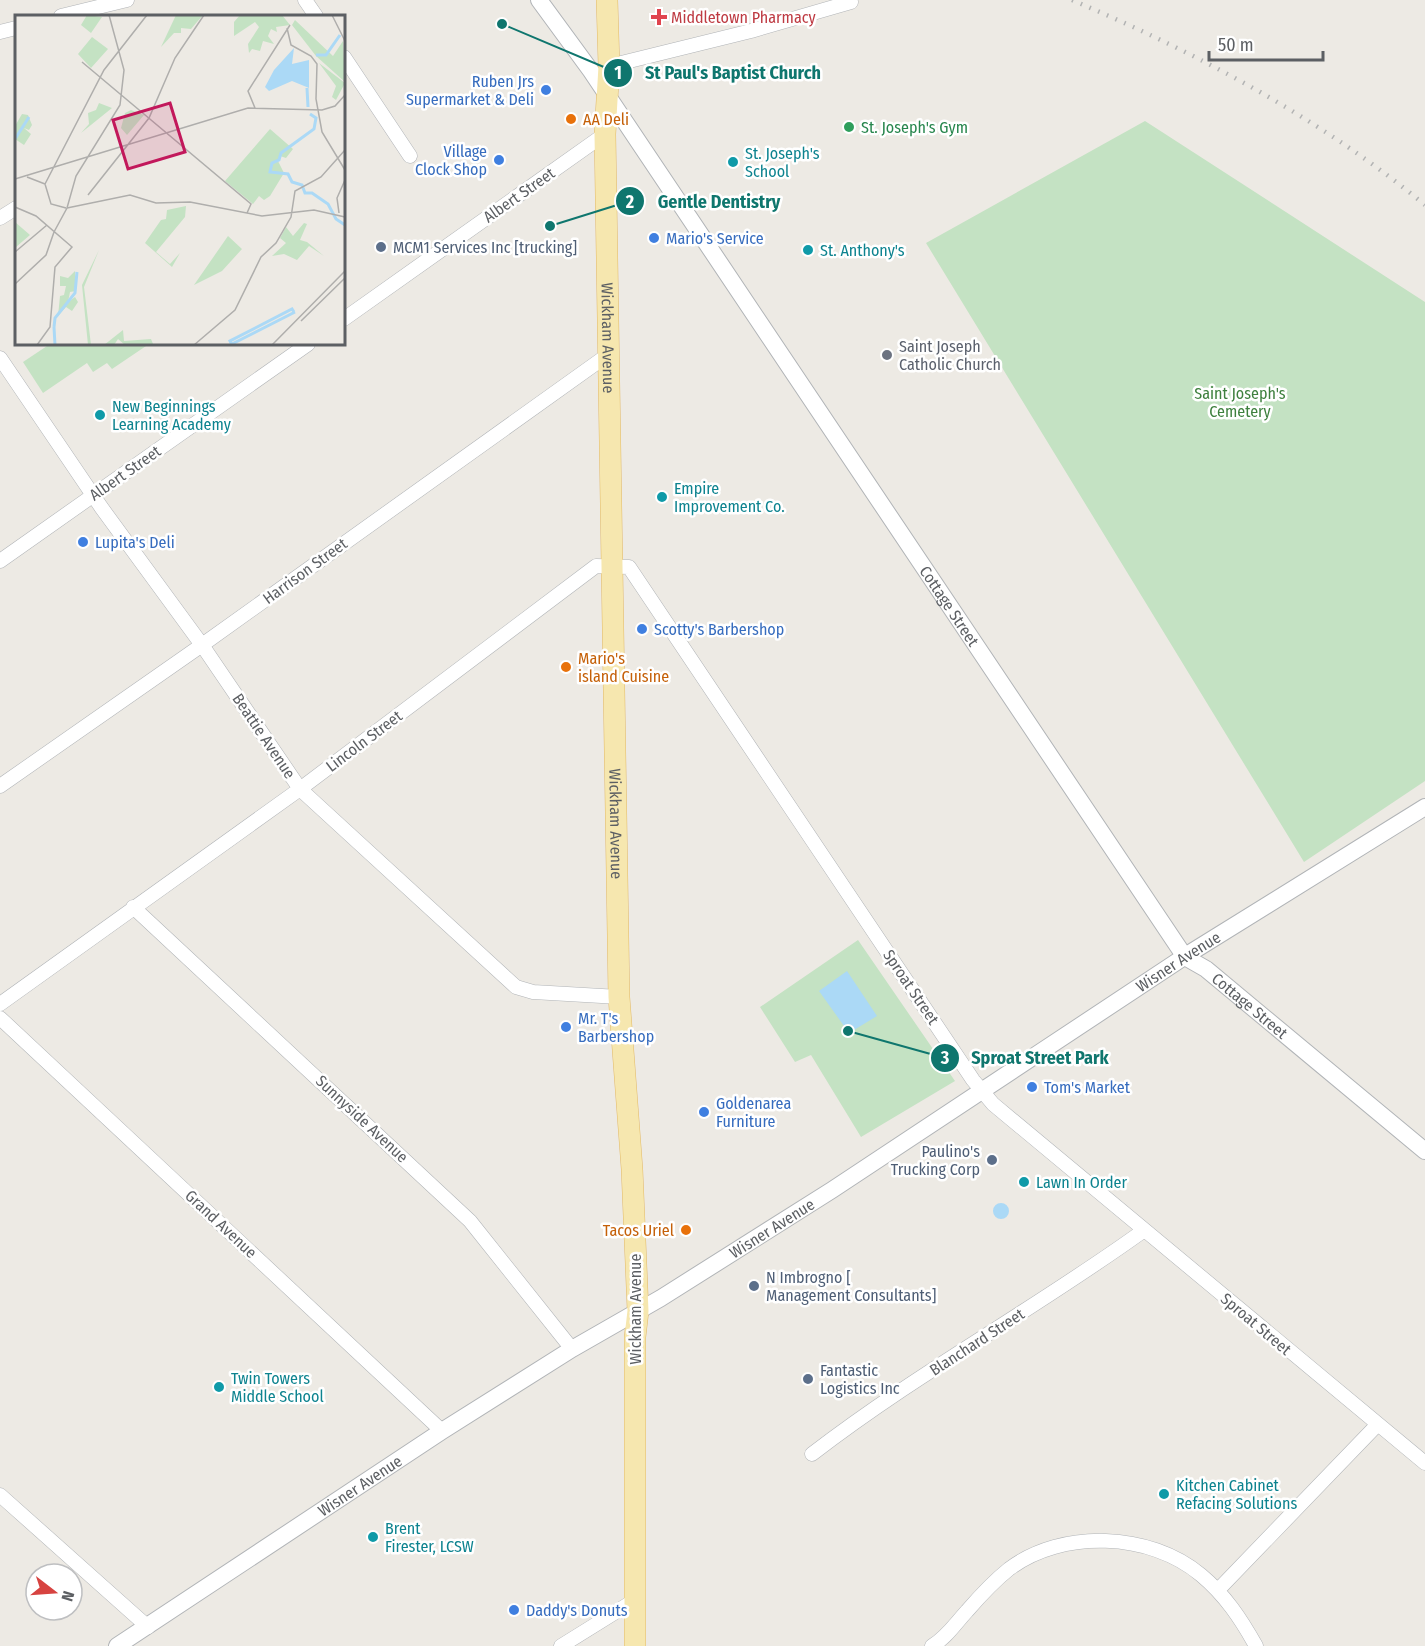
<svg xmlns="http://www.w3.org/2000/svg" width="1425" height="1646" viewBox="0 0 1425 1646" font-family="'Fira Sans Condensed',sans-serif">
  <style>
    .green { fill: #c4e2c3 }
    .water { fill: #abd9f6 }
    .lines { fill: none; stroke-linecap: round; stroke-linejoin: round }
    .minor-casing { stroke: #b1b4b7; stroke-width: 15 }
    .tertiary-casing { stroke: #b1b4b7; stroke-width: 18 }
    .primary-casing { stroke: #e2b967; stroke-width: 22 }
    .minor { stroke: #fff; stroke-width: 14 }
    .tertiary { stroke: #fff; stroke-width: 16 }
    .primary { stroke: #f6e7af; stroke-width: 21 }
    .rail { stroke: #b2b3b3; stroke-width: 4.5; stroke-dasharray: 1.5 8; stroke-linecap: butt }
    .health-dot { fill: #e0444e; stroke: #fff; stroke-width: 2 }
    .shop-dot { fill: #3f7fe0; stroke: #fff; stroke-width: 2 }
    .food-dot { fill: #e8710a; stroke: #fff; stroke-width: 2 }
    .leisure-dot { fill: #2e9e5b; stroke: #fff; stroke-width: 2 }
    .culture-dot { fill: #0f9aa8; stroke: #fff; stroke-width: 2 }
    .service-dot { fill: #5c6f8a; stroke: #fff; stroke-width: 2 }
    .worship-dot { fill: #6b7280; stroke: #fff; stroke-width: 2 }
    .labels { text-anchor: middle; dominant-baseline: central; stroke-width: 5; stroke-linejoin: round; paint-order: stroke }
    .health-label { font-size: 16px; fill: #be3a42; stroke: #fff; text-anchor: start }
    .shop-label { font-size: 16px; fill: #366cbe; stroke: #fff; text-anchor: start }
    .food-label { font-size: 16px; fill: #c56008; stroke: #fff; text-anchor: start }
    .leisure-label { font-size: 16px; fill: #27864d; stroke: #fff; text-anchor: start }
    .culture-label { font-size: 16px; fill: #0d838f; stroke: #fff; text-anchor: start }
    .street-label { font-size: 16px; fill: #5c5f63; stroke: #fff }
    .service-label { font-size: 16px; fill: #4e5e75; stroke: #fff; text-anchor: start }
    .worship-label { font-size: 16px; fill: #5b616d; stroke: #fff; text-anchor: start }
    .park-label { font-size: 16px; fill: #3e803e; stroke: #fff }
    .inset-river { fill: none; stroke: #abd9f6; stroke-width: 3 }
    .inset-road { fill: none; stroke: #afaeac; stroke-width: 1.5 }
    .view { fill: #c2185b; fill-opacity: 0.15; stroke: #c2185b; stroke-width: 3 }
    .inset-edge { fill: none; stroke: #5c5f63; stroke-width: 3 }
    .leader { fill: none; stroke: #0f766e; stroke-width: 2 }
    .callout-dot { fill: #0f766e; stroke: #fff; stroke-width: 2 }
    .mark-label { font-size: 18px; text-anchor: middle; font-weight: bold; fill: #fff }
    .callout-label { font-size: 18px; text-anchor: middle; font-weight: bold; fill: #0f766e; stroke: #fff; stroke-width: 5; stroke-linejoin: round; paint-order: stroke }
  </style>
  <rect width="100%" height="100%" fill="#edeae4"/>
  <!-- green -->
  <path class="green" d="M1145 121 1425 302V781L1304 862 926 243Z
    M50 344H149L112 369 107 363 93 372 87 363 43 393 23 362Z
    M858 940 955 1081 861 1137 811 1055 795 1062 760 1007Z"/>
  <!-- water -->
  <path class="water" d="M847 971 877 1016 849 1033 819 991Z
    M993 1211a8 8 0 1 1 16 0a8 8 0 1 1-16 0Z"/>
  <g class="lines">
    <defs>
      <path id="minor" d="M305 0 316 16
        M61 16 127 0
        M0 32 16 28
        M344 57 410 156
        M609 66 751 31 851 2
        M0 218 16 208
        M344 319 605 134
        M0 358 101 507 202 645 300 789 516 987 533 992 619 997
        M0 561 308 344
        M0 786 202 645 609 354
        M133 907 470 1221 572 1349
        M0 1004 300 789 596 566 629 567 973 1080 993 1104 1425 1463
        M0 1018 442 1431
        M812 1454C917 1373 1035 1309 1143 1231
        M0 1495 148 1627
        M1218 1590 1378 1424
        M561 1646 635 1600
        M932 1646C947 1637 955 1624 967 1611 980 1596 994 1581 1009 1569 1062 1529 1150 1532 1201 1575 1225 1595 1241 1619 1256 1646"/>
      <g id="tertiary">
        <path id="s1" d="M539 0 591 71 1185 957 1206 969 1425 1151"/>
        <path id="s2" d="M117 1646 442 1431 572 1349 661 1298 832 1190 1190 953 1425 807"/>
      </g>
      <g id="primary">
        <path id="s3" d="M607 0 609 66 605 134 619 997 632 1169 638 1311 635 1337V1646"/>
      </g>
    </defs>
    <!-- minor casing -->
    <use href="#minor" class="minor-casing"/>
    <!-- tertiary casing -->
    <use href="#tertiary" class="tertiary-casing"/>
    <!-- primary casing -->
    <use href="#primary" class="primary-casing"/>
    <!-- minor -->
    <use href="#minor" class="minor"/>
    <!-- tertiary -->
    <use href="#tertiary" class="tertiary"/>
    <!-- primary -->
    <use href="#primary" class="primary"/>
    <!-- rail -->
    <path class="rail" d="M1072 0C1197 53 1320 118 1425 205"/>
  </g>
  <!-- markers -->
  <path class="health-dot" d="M656 8h6v6h6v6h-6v6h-6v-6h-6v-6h6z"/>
  <g class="shop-dot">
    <circle cx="546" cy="90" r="6"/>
    <circle cx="499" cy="160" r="6"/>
    <circle cx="654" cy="238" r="6"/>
    <circle cx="83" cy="542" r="6"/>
    <circle cx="642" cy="629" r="6"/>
    <circle cx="566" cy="1027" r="6"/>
    <circle cx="1032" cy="1087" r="6"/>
    <circle cx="704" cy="1112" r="6"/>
    <circle cx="514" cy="1610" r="6"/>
  </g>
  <g class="food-dot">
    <circle cx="571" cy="119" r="6"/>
    <circle cx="566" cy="667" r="6"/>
    <circle cx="686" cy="1230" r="6"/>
  </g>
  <circle class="leisure-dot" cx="849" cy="127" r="6"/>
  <g class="culture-dot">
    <circle cx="733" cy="162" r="6"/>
    <circle cx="808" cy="250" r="6"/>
    <circle cx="100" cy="415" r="6"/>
    <circle cx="662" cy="497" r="6"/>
    <circle cx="1024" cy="1182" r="6"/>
    <circle cx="219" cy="1387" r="6"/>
    <circle cx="1164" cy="1494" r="6"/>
    <circle cx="373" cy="1537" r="6"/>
  </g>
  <g class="service-dot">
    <circle cx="381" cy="247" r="6"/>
    <circle cx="992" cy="1160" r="6"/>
    <circle cx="754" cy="1286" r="6"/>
    <circle cx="808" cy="1379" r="6"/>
  </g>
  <circle class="worship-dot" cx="887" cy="355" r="6"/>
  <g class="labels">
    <!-- health labels -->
    <g class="health-label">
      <text x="671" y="17">Middletown Pharmacy</text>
    </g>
    <!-- shop labels -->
    <g class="shop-label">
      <text x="534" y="81" text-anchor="end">Ruben Jrs<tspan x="534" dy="18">Supermarket &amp; Deli</tspan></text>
      <text x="487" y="151" text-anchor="end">Village<tspan x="487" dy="18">Clock Shop</tspan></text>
      <text x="666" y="238">Mario's Service</text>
      <text x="95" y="542">Lupita's Deli</text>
      <text x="654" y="629">Scotty's Barbershop</text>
      <text x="578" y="1018">Mr. T's<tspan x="578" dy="18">Barbershop</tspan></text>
      <text x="1044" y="1087">Tom's Market</text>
      <text x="716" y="1103">Goldenarea<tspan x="716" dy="18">Furniture</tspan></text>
      <text x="526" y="1610">Daddy's Donuts</text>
    </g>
    <!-- food labels -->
    <g class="food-label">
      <text x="583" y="119">AA Deli</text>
      <text x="578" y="658">Mario's<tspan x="578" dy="18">island Cuisine</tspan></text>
      <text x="674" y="1230" text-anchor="end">Tacos Uriel</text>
    </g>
    <!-- leisure labels -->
    <g class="leisure-label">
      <text x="861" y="127">St. Joseph's Gym</text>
    </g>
    <!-- culture labels -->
    <g class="culture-label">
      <text x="745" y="153">St. Joseph's<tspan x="745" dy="18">School</tspan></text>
      <text x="820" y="250">St. Anthony's</text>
      <text x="112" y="406">New Beginnings<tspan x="112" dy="18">Learning Academy</tspan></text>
      <text x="674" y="488">Empire<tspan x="674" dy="18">Improvement Co.</tspan></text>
      <text x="1036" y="1182">Lawn In Order</text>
      <text x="231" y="1378">Twin Towers<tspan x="231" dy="18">Middle School</tspan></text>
      <text x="1176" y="1485">Kitchen Cabinet<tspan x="1176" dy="18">Refacing Solutions</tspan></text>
      <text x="385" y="1528">Brent<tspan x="385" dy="18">Firester, LCSW</tspan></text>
    </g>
    <!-- street labels -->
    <g class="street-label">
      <text transform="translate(519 195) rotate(-35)">Albert Street</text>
      <text stroke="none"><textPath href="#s3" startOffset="338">Wickham Avenue</textPath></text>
      <text transform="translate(125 473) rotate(-35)">Albert Street</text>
      <text transform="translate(305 571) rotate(-36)">Harrison Street</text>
      <text stroke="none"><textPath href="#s1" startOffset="732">Cottage Street</textPath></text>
      <text transform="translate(264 736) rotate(56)">Beattie Avenue</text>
      <text transform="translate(364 741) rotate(-37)">Lincoln Street</text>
      <text stroke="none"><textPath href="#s3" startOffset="824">Wickham Avenue</textPath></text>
      <text stroke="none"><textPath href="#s2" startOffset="1263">Wisner Avenue</textPath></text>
      <text transform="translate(911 987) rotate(56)">Sproat Street</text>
      <text stroke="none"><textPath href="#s1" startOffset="1236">Cottage Street</textPath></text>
      <text transform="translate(362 1119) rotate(43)">Sunnyside Avenue</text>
      <text transform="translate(221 1224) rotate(43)">Grand Avenue</text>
      <text stroke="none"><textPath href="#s2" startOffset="777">Wisner Avenue</textPath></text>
      <text transform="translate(635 1309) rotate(-90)">Wickham Avenue</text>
      <text transform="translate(1256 1324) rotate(40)">Sproat Street</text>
      <text transform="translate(977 1342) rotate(-33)">Blanchard Street</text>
      <text stroke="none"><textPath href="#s2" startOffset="291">Wisner Avenue</textPath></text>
    </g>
    <!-- service labels -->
    <g class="service-label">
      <text x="393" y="247">MCM1 Services Inc [trucking]</text>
      <text x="980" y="1151" text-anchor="end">Paulino's<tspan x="980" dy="18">Trucking Corp</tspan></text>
      <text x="766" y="1277">N Imbrogno [<tspan x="766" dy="18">Management Consultants]</tspan></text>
      <text x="820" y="1370">Fantastic<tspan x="820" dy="18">Logistics Inc</tspan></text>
    </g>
    <!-- worship labels -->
    <g class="worship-label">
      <text x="899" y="346">Saint Joseph<tspan x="899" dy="18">Catholic Church</tspan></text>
    </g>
    <!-- park labels -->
    <g class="park-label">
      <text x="1240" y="393">Saint Joseph's<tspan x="1240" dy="18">Cemetery</tspan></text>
    </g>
  </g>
  <!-- overview -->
  <g transform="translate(15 15)">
    <rect width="330" height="330" fill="#edeae4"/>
    <path d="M72 0 87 2 76 18 66 10ZM161 0H188L176 14 166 13V18H159L146 32ZM225 0H267L275 10 261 12 262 17 256 14 253 21 259 29 248 26 245 36 237 34 234 38 233 29 244 12 240 7 219 21V7ZM280 5 318 41 328 26 330 67 301 41 277 10ZM77 22 93 34 76 53 63 39ZM304 48 330 68 321 85 317 82 321 71ZM84 88 97 93 66 118 74 109 73 98 81 95ZM116 95 129 100 112 120 106 113 110 98ZM7 99 13 100 17 110 14 115 9 113 16 119 9 130 0 124V111ZM255 114 278 134 271 143 265 141 263 146 269 158 255 181 249 185 244 181 238 189 210 166ZM171 191 170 202 141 237 155 249 165 238 157 252 130 228 146 205 151 204 152 195ZM0 207 15 220 1 232H0ZM289 208 292 209 285 225 292 227 309 241 294 231 282 245 269 239 257 241 271 228 265 223 271 212 278 221ZM213 221 227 234 207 256 179 270ZM84 235 69 272 76 330H73L67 270ZM60 256 61 276 55 277 53 287 60 282 63 287 57 296 51 292 43 301 45 281 49 280 51 271H45V261L53 263ZM108 315 109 326 136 324 138 329 110 330 103 324 99 330H89Z" fill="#c4e2c3"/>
    <path d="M279 33 277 49 294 45V73L277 66 254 76 250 72 259 55Z" fill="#abd9f6"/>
    <path class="inset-river" d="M301 40H311L325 20M292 73 293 92M295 99 301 103 299 114 266 138 264 145 257 148 255 157 273 159 277 167 287 170 290 178H297L313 189 321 204 330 210M0 124 14 102M39 312 40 303 60 278 62 257M39 312 40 330M217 329 280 297M217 330 215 326 277 294 279 297"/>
    <path class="inset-road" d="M317 0 330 26M272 13 276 30 296 41 302 49 301 84 307 117 330 155M67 47 236 189 232 198M240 93 233 76 275 10M12 162 30 169M0 164 233 93 307 95 320 91 330 80M30 169 89 55 132 0M30 169 36 189 51 193M73 180 134 103 160 43 189 0M0 192 21 201 57 232 40 252 35 312 22 330M52 193 115 180 141 188 175 187 247 201 299 195 330 202M324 198 322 183 330 165M39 217 52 193 61 161 105 90 109 55 94 0M0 237 32 210M0 269 31 240 39 217M286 306 330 263M179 330 220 295 246 242 261 228 276 202 280 176 306 162 330 135M257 330 330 256"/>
    <path class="view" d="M155 88 170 137 113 154 98 105Z"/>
    <rect width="330" height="330" class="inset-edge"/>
  </g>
  <!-- callouts -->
  <path class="leader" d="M502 24L618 73M550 226L630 201M848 1031L945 1058"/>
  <g class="callout-dot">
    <circle cx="502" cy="24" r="6"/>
    <circle cx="550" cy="226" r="6"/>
    <circle cx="848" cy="1031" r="6"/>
    <circle cx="618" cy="73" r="15"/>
    <circle cx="630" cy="201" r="15"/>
    <circle cx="945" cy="1058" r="15"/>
  </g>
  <g class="mark-label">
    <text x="618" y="79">1</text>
    <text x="630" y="208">2</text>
    <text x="945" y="1064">3</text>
  </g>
  <g class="callout-label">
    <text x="733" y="79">St Paul's Baptist Church</text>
    <text x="719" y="208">Gentle Dentistry</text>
    <text x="1040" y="1064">Sproat Street Park</text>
  </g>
  <!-- north arrow -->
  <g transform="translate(54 1592) rotate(107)"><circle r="28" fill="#ffffff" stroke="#bebfc1" stroke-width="1.5"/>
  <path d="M0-4.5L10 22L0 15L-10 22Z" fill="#d74340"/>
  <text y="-9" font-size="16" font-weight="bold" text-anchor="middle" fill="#5c5f63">N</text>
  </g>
  <!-- scale -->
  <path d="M1209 51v9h114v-9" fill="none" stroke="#5c5f63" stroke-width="3"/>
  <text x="1218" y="51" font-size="18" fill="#5c5f63" stroke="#ffffff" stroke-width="4.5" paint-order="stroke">50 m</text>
</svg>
